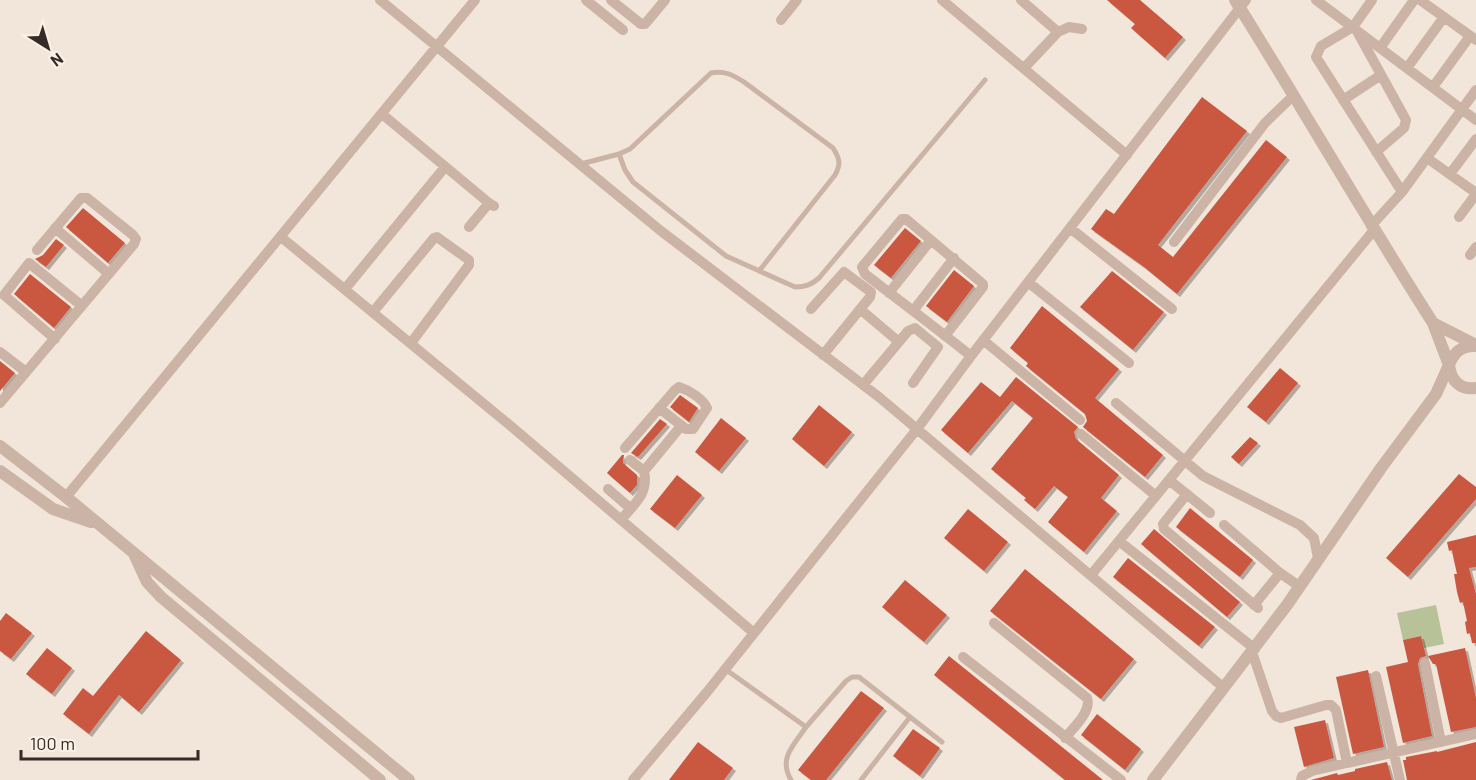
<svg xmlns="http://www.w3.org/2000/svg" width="1476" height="780" viewBox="0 0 1476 780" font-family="Barlow,sans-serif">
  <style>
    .green { fill: #b7c299 }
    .building { fill: #ca5840; filter: url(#shadow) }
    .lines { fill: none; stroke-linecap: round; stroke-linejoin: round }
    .service { stroke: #cbb4a5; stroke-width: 5 }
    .minor { stroke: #cbb4a5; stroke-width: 10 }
    .tertiary { stroke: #cbb4a5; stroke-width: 12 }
  </style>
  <defs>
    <filter id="shadow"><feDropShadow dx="3" dy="3" stdDeviation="0" flood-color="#0004"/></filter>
  </defs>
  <rect width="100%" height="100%" fill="#f2e5da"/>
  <!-- green -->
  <path class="green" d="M1436 605 1444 644 1424 648 1421 636 1403 640 1397 613Z"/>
  <!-- building -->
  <path class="building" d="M1107 0H1140L1183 37 1165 58 1131 28 1135 24Z
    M1202 97 1247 131 1158 245 1173 257 1266 140 1287 157 1177 294 1144 267 1091 229 1106 209 1114 214Z
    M83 208 125 243 108 263 66 227Z
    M905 228 921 241 891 278 874 265Z
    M56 239 64 245 46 267 35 259 43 255Z
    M954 270 974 286 947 322 926 306Z
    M1112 271 1164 312 1133 350 1080 307Z
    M30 274 71 307 54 328 14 294Z
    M1042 306 1119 369 1095 398 1163 455 1145 477 1083 427 1087 421 1085 414 1026 366 1028 363 1010 348Z
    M0 361 15 373 0 391Z
    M1280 368 1298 383 1266 422 1247 407Z
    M1016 377 1078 427 1074 432 1076 439 1119 475 1101 498 1117 511 1084 552 1048 522 1068 497 1054 486 1035 509 1024 500 1026 498 991 469 1033 418 1012 401 968 453 941 430 981 382 1000 397Z
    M680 395 698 408 689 422 670 407Z
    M819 405 852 432 824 466 792 439Z
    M721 418 746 438 719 471 695 452Z
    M660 419 667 424 638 457 631 453Z
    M1250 437 1258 443 1239 464 1231 457Z
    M622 455H624L623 463 637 475V485L630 493 607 473Z
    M1459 474 1476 487V499L1408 577 1386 558Z
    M677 475 702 495 675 528 650 509Z
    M1190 508 1253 560 1240 577 1176 527Z
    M968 509 1008 542 984 571 944 538Z
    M1154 529 1240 602 1227 617 1141 544Z
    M1476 535V567L1469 568 1476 594V643H1472L1470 633 1467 634 1465 622 1467 621 1463 602 1460 603 1457 592 1454 574H1457L1453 556 1452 550 1449 551 1447 542Z
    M1128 558 1215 627 1199 646 1113 577Z
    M1025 569 1134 659 1101 699 990 611Z
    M905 580 947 615 924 642 882 607Z
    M6 613 32 633 11 659 0 651V621Z
    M146 631 181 660 139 712 119 695 89 734 63 714 83 688 93 696Z
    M1421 636 1426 656 1420 658 1418 664 1432 736 1403 743 1386 667 1408 662 1403 640Z
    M47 648 72 668 52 694 26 674Z
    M1465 648 1476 698V727L1451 732 1436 664H1433L1428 656Z
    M949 656 1103 780H1065L934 675Z
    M1368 670 1384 747 1353 754 1336 677Z
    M861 691 884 708 826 780H811L798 770Z
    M1097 714 1141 749 1125 770 1081 735Z
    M1325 720 1334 758 1304 767 1294 727Z
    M913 729 940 748 920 776 893 756Z
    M698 742 733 768 724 780H669Z
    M1476 742V780H1407L1403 760H1406V757L1437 751V752Z
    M1387 762 1392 780H1311L1337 773 1338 775 1355 771V769Z"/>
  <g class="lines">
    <!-- service -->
    <path class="service" d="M619 154 625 170 633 182 726 256 795 287C805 287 811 285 819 278L985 80
      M581 164 619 154 630 149 711 73C724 70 733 75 744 82L833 148C840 159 841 164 835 175L759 271
      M725 669 806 727 846 681 852 677H859L942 742
      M791 780C778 758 794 745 806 727
      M861 780 910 717"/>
    <!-- minor -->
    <path class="minor" d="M380 0 661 231 879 397 1224 688
      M586 0 623 30
      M611 0 641 24H645L665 0
      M942 0 1127 155
      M1021 0 1058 32
      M1316 0 1476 120
      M1372 0 1353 27 1321 46 1316 57 1402 192
      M1420 0 1476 40
      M781 20 797 0
      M1358 33 1406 120 1404 128 1376 152
      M1380 48 1414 0
      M1024 68 1058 32 1069 27 1082 29
      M1407 68 1444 17
      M1433 87 1470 36
      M1343 100 1381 75
      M382 114 489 203
      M1427 158 1476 193
      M1450 174 1476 139
      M1459 217 1476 194
      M1371 226 1402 192 1476 90
      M469 227 489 203 494 206
      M55 228 109 274
      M1070 228 1172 309
      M281 237 512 427 754 633
      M1174 242 1265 123 1294 95
      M1470 255 1476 247
      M1028 282 1129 363
      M345 289 445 167
      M889 293 931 240
      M811 309 844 272 871 292 870 297 823 355
      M860 309 899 342
      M913 311 954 258
      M373 312 434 238 437 237 469 260V265L411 343
      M945 336 983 287V284L906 219H902L862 267 865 274C900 301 936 328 971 356
      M55 339 4 295 29 263 82 306
      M983 340 1080 420
      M0 352 26 372
      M863 385 908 331 915 328 938 347 913 383
      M0 403 134 244 136 239 133 235 87 198H81L37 250
      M1116 403 1203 476 1300 525 1314 538 1318 558
      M1081 434 1156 496
      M625 448 675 390 679 387C689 390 703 399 707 408L693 429H686L659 408
      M630 460 644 471
      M1169 480 1210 513
      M608 489 630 508
      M1187 494 1163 524 1164 529 1258 608
      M66 497 475 0
      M621 520C634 504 649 494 644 471L681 426
      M1224 525 1280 573 1299 586
      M1119 541 1255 649
      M1091 575 1374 230
      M1254 605 1280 573
      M994 623 1087 698C1092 711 1073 728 1065 738
      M1252 652 1272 711 1276 716 1281 718 1326 705H1331L1336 710 1347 763 1312 771 1302 776 1301 780
      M963 657 1121 780
      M1425 663 1441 742
      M1376 676 1400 780
      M1347 763 1476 734
      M633 780 707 692 917 429 971 356 1246 0"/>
    <!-- tertiary -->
    <path class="tertiary" d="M1235 0C1302 107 1365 217 1433 323
      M1476 346C1462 345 1454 352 1449 365 1451 381 1460 390 1476 388
      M0 446 66 497 409 780
      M0 471 53 509 91 522
      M135 556 147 582 161 597 380 780
      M1153 780 1287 605 1381 468 1436 394 1449 365 1433 323 1476 345"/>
  </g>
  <!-- north arrow -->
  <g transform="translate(48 48) rotate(143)" stroke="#faf0e6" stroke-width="4.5" paint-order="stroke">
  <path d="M0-4.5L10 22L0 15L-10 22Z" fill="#362b27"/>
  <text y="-9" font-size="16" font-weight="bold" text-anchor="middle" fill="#362b27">N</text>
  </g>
  <!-- scale -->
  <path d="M21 750v9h177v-9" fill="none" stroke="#362b27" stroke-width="3"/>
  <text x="30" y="750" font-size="18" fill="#362b27" stroke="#faf0e6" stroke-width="4.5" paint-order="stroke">100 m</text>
</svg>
